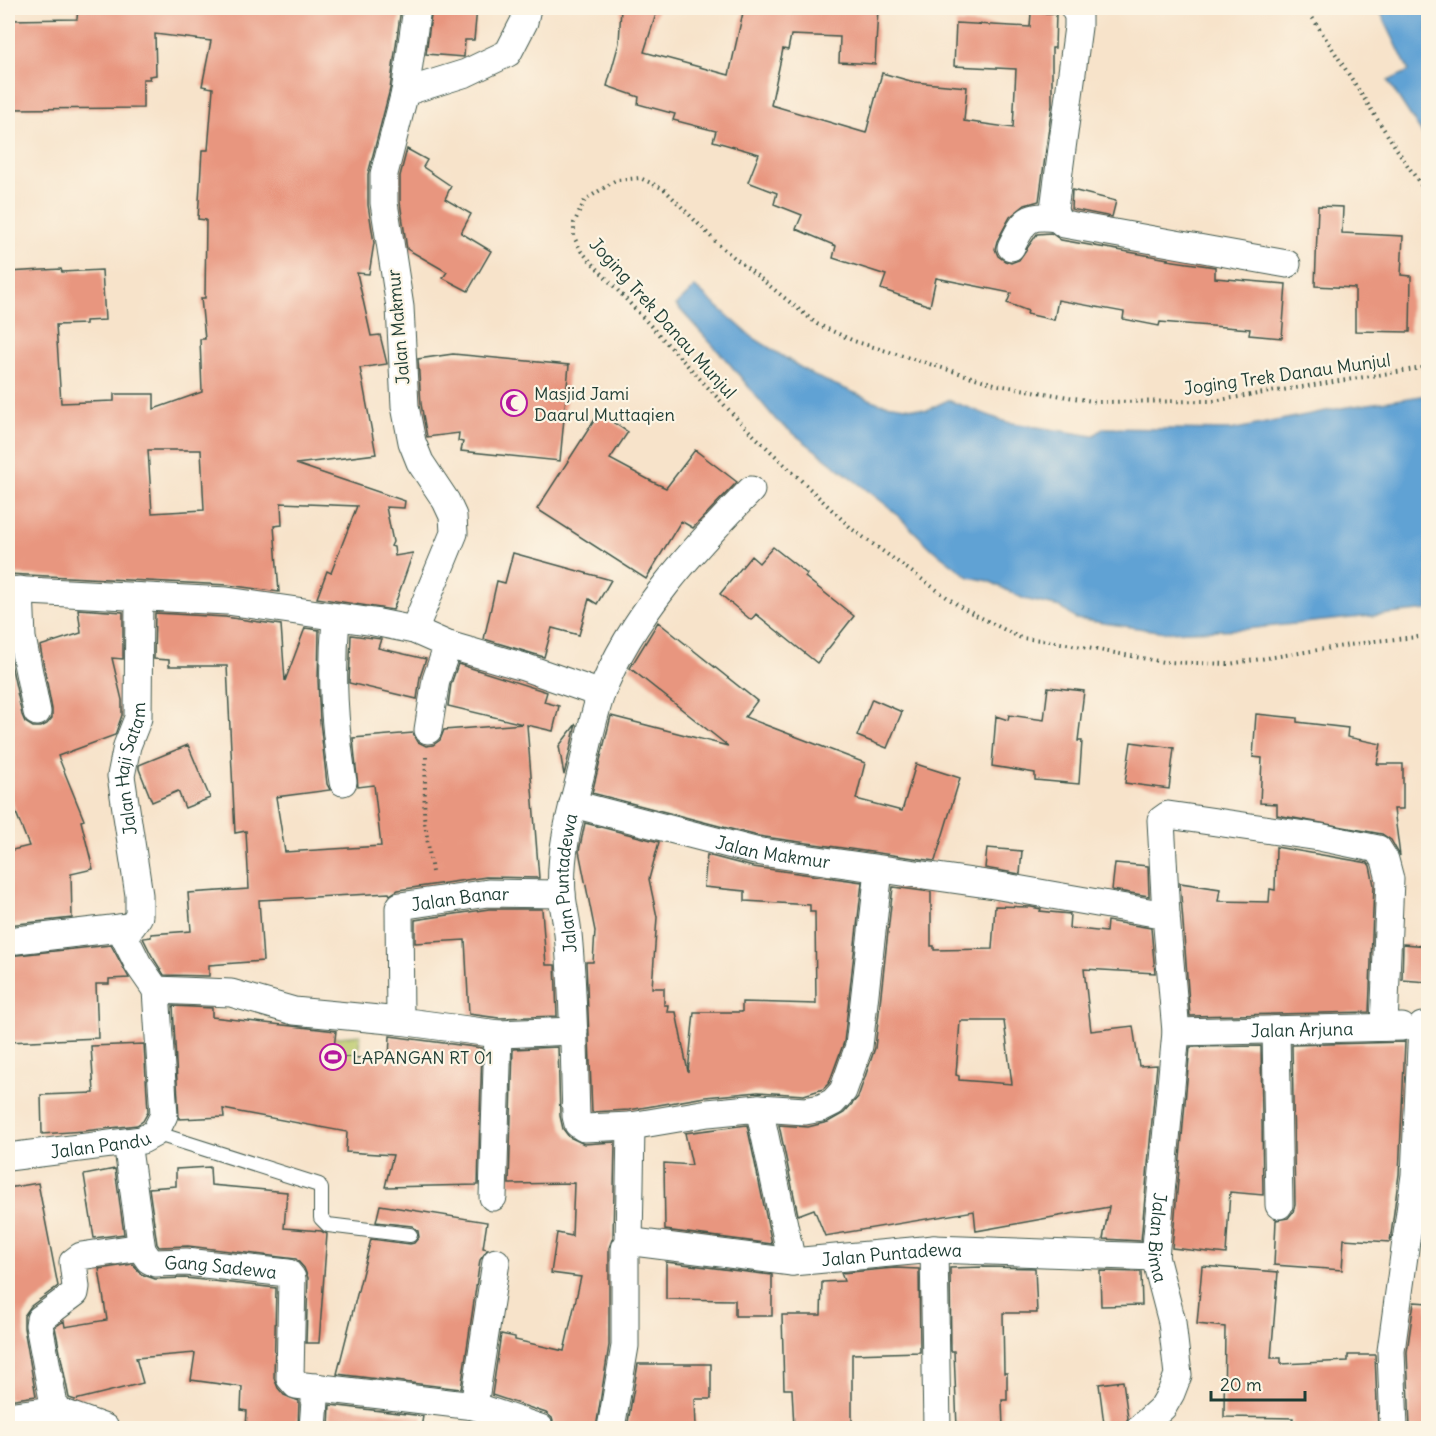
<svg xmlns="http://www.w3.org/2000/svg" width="1436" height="1436" viewBox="0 0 1436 1436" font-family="Delius,sans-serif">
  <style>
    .green { fill: #bbc96b; stroke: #6d8350; stroke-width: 1.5 }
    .water { fill: #61a2d4; stroke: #407084; stroke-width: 1.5 }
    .building { fill: #e8967f; fill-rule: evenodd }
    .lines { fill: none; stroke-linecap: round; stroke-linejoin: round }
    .lane-casing { stroke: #3f564a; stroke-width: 16 }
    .street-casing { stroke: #3f564a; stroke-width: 29 }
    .path { stroke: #3f564a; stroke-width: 4; stroke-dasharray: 1.5 4.5; stroke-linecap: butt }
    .lane { stroke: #fff; stroke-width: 14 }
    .street { stroke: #fff; stroke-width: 27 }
    .labels { text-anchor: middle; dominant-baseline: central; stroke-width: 4.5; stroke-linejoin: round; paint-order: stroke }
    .street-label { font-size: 18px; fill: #1f3d34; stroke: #fcf5e5 }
    .poi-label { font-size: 18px; fill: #1f3d34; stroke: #fcf5e5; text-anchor: start }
  </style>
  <rect width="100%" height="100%" fill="#fcf5e5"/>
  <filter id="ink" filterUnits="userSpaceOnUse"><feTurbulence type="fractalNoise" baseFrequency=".0167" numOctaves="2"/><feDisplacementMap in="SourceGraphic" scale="12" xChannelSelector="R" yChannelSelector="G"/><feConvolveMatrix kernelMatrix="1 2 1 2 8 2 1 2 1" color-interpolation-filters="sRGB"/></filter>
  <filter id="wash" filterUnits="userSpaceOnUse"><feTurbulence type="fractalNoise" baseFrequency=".008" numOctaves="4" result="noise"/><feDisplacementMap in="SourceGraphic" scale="24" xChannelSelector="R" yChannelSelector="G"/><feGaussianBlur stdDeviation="1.35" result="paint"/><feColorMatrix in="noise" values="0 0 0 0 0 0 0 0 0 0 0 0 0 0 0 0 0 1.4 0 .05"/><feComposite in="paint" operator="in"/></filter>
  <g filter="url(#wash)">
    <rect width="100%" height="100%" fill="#f7e3ca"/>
    <!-- green -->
    <path class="green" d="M307 1032 328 1038 360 1035 356 1081Z"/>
    <!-- water -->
    <path class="water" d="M1379 9 1428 8V143L1388 81 1409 71Z
      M695 287 752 337 814 376 879 403 927 410 948 400 1006 422 1093 436 1104 428 1231 430 1341 408 1428 395V610L1246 629 1165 632 1076 619 1060 607 1024 599 989 581 969 577 931 548 889 507 776 420 729 363 676 305Z"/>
    <g id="blocks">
      <!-- building -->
      <path class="building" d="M78 8H401L390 89 368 174V205L374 243 369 274 357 273 371 336 380 335 387 364 360 368 376 454 296 464 405 501 404 508 386 507 393 542 391 546 394 547 395 556 413 553 393 610 317 598 327 571 331 573 357 506 281 503 282 525 274 526 279 592 228 585 8 574V272L61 269 62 272 102 270 105 320 86 321V324L56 325 61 403 114 401V394H154V409L202 392 200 339H205L201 298H205L206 220 198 219 202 150H208L213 88 202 86 211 41 155 34 156 75 149 76 150 79H143V108L8 109V44H10V20L77 19ZM148 450H201L204 510 152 513Z
        M432 8H477L474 40H465L464 57 426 54Z
        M621 8H658L644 52 729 75 744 8H878L875 64 839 62 840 37 791 35 788 50 783 49 771 105 866 133 882 73 914 82 967 87 964 121 1013 128 1016 69 954 66 956 23 1030 27 1031 13 1056 14 1055 48H1052V105L1039 201 1025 205 1010 217 997 241 995 249 998 256 1005 261 1011 263 1019 260 1037 234 1051 233 1061 240 1168 259 1167 260 1215 267V278L1286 284 1282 338 1249 335 1250 329 1160 322 1159 326 1123 319 1124 312 1058 300 1054 320 1027 314 1028 311 1007 303 1011 293 936 278 930 306 881 289 886 275 833 258 836 246 796 229 802 215 774 204 777 193 748 182 759 154 713 141 716 131 673 120 675 114 638 104 639 97 607 86 619 43Z
        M407 149 427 160 423 167 451 186 445 199 471 214 461 233 491 251 468 291 443 278 447 272 407 249 400 202V176Z
        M1072 190 1116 201 1112 217 1071 209Z
        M1318 206 1343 207 1342 233 1403 236 1401 275 1411 276 1410 332 1355 331V288L1315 286Z
        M453 354 569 365 560 461 461 451 463 442 458 441 459 433 427 437 421 404 418 359Z
        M599 413 628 432 610 459 653 482 666 488 695 450 737 482 693 528 681 521 646 579 537 509Z
        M773 547 807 574 805 577 854 616 817 663 756 614 751 620 720 594 751 556 759 563Z
        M513 553 611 580 597 604 589 599 579 635 552 628 544 657 484 639 497 581 505 583Z
        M78 609 123 612V659L112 658 122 700V715L115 735 58 756 84 820 81 821 93 869 71 874 72 918 8 925V851L29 846 8 792V656L9 655 22 715 25 722 33 727H41L47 724 52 718V709L40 646 81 633Z
        M155 613 225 617 281 625 285 681 305 628 319 630 318 681 320 721 327 784 330 790 276 797 285 852 381 846 374 785 358 787 353 738 413 733 418 742 426 746 433 745 440 740 444 730 523 724 448 706 451 684 458 664 547 692 544 702 559 706 553 731 527 725 539 878 486 877 398 890 390 895 389 893 259 900 263 961 209 965V976L164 975 152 956 143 938 151 937V934L191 931 188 893 249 889 246 831 235 833 227 666H169V660L154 659Z
        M658 622 757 701 745 717 865 763 856 799 902 811 916 764 960 778 935 861 758 836 592 793 611 716 728 746 630 668Z
        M351 635 381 639 378 648 426 659 420 677 417 699 349 683Z
        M1048 687 1084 691 1078 741H1082L1079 784 1035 780V773L992 766 996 716 1008 720 1009 715 1044 720Z
        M872 699 902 712 887 748 857 736Z
        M1256 714 1297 718V722L1348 728 1347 737 1381 744 1377 764H1403V809H1394L1400 856 1391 840 1382 834 1277 815V804L1260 803 1262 758 1253 757Z
        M576 724 567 763 564 775 559 746Z
        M1131 742 1174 748 1169 789 1125 783Z
        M188 745 210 798 185 808 178 791 152 802 139 769V765Z
        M585 823 659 842 649 879 657 917 652 988H664V1005H668L667 1012H676L688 1072 694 1012H742V1002L816 1004 815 912H810V905L745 901V891L704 887 707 855 753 867 862 882 844 1042 829 1083 823 1089 804 1095 758 1092 705 1097 629 1110 592 1112 586 962H593L595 931 579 851Z
        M1276 847 1368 863 1370 866 1374 885 1369 1012 1190 1016 1180 883 1220 889 1218 901 1269 902 1270 889 1275 890Z
        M987 848 1022 851 1020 874 985 868Z
        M1115 863 1148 866 1149 896 1112 890Z
        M893 887 931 892V946H934V950L992 949 995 906 1031 907 1041 909 1040 911 1070 914 1069 928 1106 932 1107 921 1151 928 1155 973 1084 969 1091 1031 1133 1026 1139 1066 1157 1065 1141 1241 1103 1239 1109 1207 976 1231 974 1211 825 1236 814 1209 798 1215 779 1125 808 1127 828 1122 844 1113 858 1097 875 1048ZM960 1021H1004L1012 1084 959 1080V1076L956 1075Z
        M489 909H542L546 965H555L557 1016 499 1018 469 1014 465 940 415 943V920Z
        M1403 944 1428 946V982L1402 980Z
        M111 945 129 978 109 979V984H96L98 1038 8 1042V956Z
        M173 1006 212 1008V1017L336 1031 333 1056 389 1060 390 1036 482 1048 478 1185 385 1187 393 1155 346 1152 347 1132 223 1109 224 1117 179 1119Z
        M1405 1042 1399 1174 1390 1242 1344 1239 1342 1270 1274 1265 1276 1220 1288 1218 1293 1212 1295 1205 1292 1045Z
        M144 1044 148 1112 143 1121 137 1125 84 1131 42 1134 41 1095 94 1093 91 1046Z
        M1261 1046 1263 1195 1230 1192 1226 1254 1172 1248 1190 1047Z
        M558 1047 560 1116 563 1129 569 1137 584 1144 615 1142 613 1237 609 1248V1345L596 1428H555L552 1418 546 1413 492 1395 501 1334 515 1337V1340L564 1351 581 1277 551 1273 557 1233 572 1236 574 1183 509 1184 513 1049Z
        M747 1125 772 1244 665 1230 664 1163 692 1165 685 1133Z
        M210 1167 211 1185 287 1192 284 1228 321 1231 327 1234 319 1343H306L308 1278 304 1268 296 1259 188 1246 159 1247 157 1244 149 1188 176 1186V1169Z
        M115 1169 124 1234 94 1238 84 1175Z
        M38 1183 58 1286 31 1306 24 1316V1328L36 1396 8 1400V1188Z
        M1428 1193V1245L1421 1244Z
        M380 1205 487 1222 483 1248 488 1249 480 1260 461 1389 337 1374 371 1239 410 1244 414 1243 419 1237 418 1231 412 1226 376 1222Z
        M666 1262 772 1275V1316H735V1300L666 1299Z
        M133 1264 141 1274 155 1279 185 1278 276 1288 274 1378 278 1388 284 1395 299 1401 298 1428H246L247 1411 241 1410 242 1387 191 1380 195 1353 136 1358 143 1383 75 1400 69 1398 55 1327 64 1321 65 1327 107 1320 99 1269Z
        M1202 1266 1278 1272 1271 1358H1281V1364L1348 1361V1355H1375L1378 1428H1292L1293 1418 1224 1417 1225 1327 1197 1324Z
        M983 1267 1035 1268 1037 1313H1003L1004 1373H1007V1400H1002L1003 1428H957L954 1351H951L950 1268Z
        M894 1268 919 1269 920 1352 852 1354V1428H794L792 1389H784L782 1315H821L822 1282 844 1281 841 1273Z
        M1100 1271 1141 1272 1142 1305 1101 1306Z
        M1414 1302 1428 1303V1428H1410L1407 1352Z
        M638 1364H711V1399H695L696 1428H627Z
        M1123 1381 1128 1418 1126 1422 1104 1424 1099 1384Z
        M330 1405 423 1416 421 1428H329Z"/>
    </g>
  </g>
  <g filter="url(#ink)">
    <use href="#blocks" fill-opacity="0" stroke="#3f564a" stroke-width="1.5"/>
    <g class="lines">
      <defs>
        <path id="lane" d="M155 1133 319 1185 321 1189V1218L328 1225 410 1235"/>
        <g id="street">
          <path d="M1074 8 1078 16V27L1054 209 1057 218 1064 224 1287 264"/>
          <path d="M405 92 466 73 508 53 524 22 527 8"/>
          <path d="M1011 247C1024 221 1026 214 1057 218"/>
          <path d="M8 590 227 601 374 622 414 630 448 645 524 667 601 694"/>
          <path d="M20 590 22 638 37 712"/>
          <path d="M336 618C331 678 334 723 343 782"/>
          <path d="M414 630 454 533 453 516 446 501 420 462 412 442 405 406 400 307 384 203V174L405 92 417 8"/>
          <path d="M428 730 436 680 448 645"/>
          <path id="s1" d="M573 804 755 851 994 885 1166 915 1176 1032 1155 1257 1172 1322 1178 1375 1171 1393 1163 1407 1140 1428"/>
          <path d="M1166 915 1161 820 1168 815 1319 837 1378 849 1385 860 1390 879 1384 1027"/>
          <path id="s2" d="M120 928 132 926 139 916V895L121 776 127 746 138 718 139 597"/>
          <path d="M8 941 120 928 138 964 156 990"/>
          <path d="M156 990 231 993 294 1011 400 1021 498 1034 574 1031"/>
          <path id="s3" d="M400 1021 399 908 400 906 488 893 562 894"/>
          <path d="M1276 1030 1279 1205"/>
          <path id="s4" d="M1176 1032 1402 1027"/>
          <path d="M759 1108 792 1262"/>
          <path id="s5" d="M631 1126 584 1128 578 1124 576 1116C574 1056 574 995 568 934 567 921 563 908 562 894 559 854 570 816 580 777 587 750 592 720 601 694 630 617 695 547 751 490"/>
          <path d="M127 1142 142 1250"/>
          <path id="s6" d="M8 1157 142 1140 155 1133 164 1115 156 990"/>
          <path d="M493 1197 498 1034"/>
          <path d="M629 1243 631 1126 708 1113 759 1108 805 1111 821 1108 833 1102 843 1091 859 1046 879 870"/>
          <path d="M934 1249 937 1428"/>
          <path d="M474 1406 496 1262"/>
          <path id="s7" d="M55 1410 39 1325 40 1319 75 1293 76 1287 73 1262 81 1256 135 1248 142 1250 149 1260 155 1263 186 1262 288 1273 292 1278 290 1378 296 1385 474 1406 540 1428"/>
          <path d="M8 1416 55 1410 105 1428"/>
          <path d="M313 1428 316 1387"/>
          <path id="s8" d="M611 1428 625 1346V1248L629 1243 634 1242 792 1262 934 1249 1155 1257"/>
          <path d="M1394 1428 1391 1351 1415 1175 1422 1026"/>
        </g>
      </defs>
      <!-- lane casing -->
      <use href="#lane" class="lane-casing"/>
      <!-- street casing -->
      <use href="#street" class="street-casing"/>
      <!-- path -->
      <path class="path" d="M1306 8C1347 70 1385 134 1428 195
        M1428 367 1213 401 1097 402 998 385 854 341 817 324 720 246 664 189 640 178 616 180 585 200 574 223V237L581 251 742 424 852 529 962 608 1021 638 1050 641 1163 662 1229 664 1375 641 1428 636
        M426 757 424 816 432 872"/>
      <!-- lane -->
      <use href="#lane" class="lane"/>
      <!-- street -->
      <use href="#street" class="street"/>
    </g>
  </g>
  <!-- icons -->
  <defs>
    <symbol id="mosque-ring" viewBox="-11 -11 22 22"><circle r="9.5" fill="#fcf5e5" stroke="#b5179e" stroke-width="1.5"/><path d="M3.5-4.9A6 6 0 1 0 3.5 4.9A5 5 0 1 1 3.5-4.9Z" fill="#b5179e"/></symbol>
    <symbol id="stadium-ring" viewBox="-11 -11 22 22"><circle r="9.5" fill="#fcf5e5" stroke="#b5179e" stroke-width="1.5"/><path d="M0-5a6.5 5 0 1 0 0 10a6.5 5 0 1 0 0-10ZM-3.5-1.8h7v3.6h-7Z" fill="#b5179e"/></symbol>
  </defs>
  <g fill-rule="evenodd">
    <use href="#mosque-ring" x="499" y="388" width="30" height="30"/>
    <use href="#stadium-ring" x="318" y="1042" width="30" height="30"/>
  </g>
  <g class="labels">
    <!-- street labels -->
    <g class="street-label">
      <text transform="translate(663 318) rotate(48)">Joging Trek Danau Munjul</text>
      <text transform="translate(398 327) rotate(-95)">Jalan Makmur</text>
      <text transform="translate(1287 374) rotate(-8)">Joging Trek Danau Munjul</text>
      <text stroke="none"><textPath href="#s2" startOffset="174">Jalan Haji Satam</textPath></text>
      <text stroke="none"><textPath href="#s1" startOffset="206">Jalan Makmur</textPath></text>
      <text stroke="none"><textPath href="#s5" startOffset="296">Jalan Puntadewa</textPath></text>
      <text stroke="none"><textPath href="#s3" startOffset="176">Jalan Banar</textPath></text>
      <text stroke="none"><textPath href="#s4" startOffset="126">Jalan Arjuna</textPath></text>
      <text stroke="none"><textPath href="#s6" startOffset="93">Jalan Pandu</textPath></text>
      <text stroke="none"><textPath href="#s1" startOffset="928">Jalan Bima</textPath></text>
      <text stroke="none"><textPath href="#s8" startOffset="452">Jalan Puntadewa</textPath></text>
      <text stroke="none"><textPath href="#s7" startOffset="324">Gang Sadewa</textPath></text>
    </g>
    <!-- poi labels -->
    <g class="poi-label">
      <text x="534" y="393">Masjid Jami<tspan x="534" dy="21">Daarul Muttaqien</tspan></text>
      <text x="352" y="1057">LAPANGAN RT 01</text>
    </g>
  </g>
  <!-- margin -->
  <rect width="1436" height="1436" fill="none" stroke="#fcf5e5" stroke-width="30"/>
  <!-- scale -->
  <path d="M1211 1391v9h94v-9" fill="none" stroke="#1f3d34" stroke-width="3"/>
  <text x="1220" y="1391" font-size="18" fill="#1f3d34" stroke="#fcf5e5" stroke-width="4.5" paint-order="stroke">20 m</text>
</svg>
